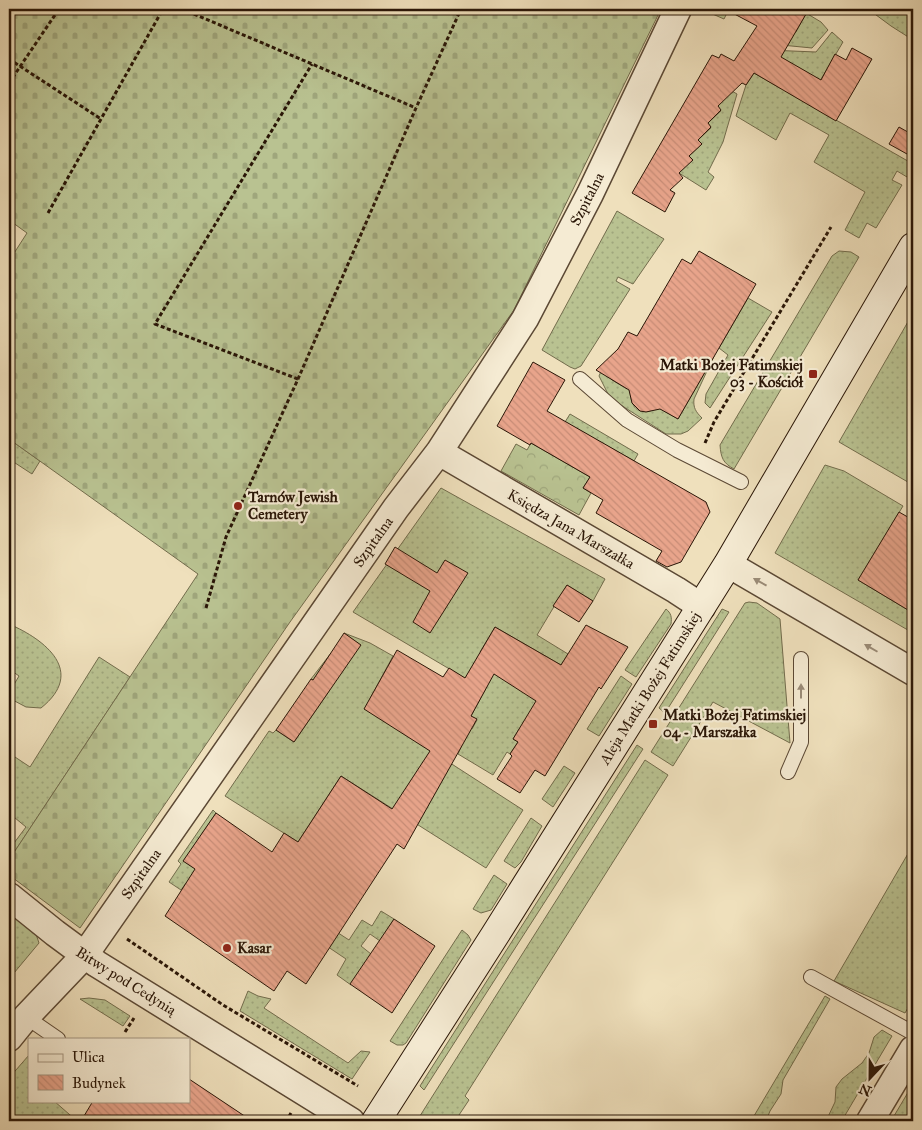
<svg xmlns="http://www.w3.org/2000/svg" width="922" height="1130" viewBox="0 0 922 1130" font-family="'IM FELL Great Primer',serif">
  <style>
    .grass { fill: url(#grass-dots); stroke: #726c4c }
    .forest { fill: url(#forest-crowns); stroke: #726c4c }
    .cemetery { fill: url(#cemetery-stones); stroke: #726c4c }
    .building { fill: url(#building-back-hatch); stroke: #2a1607 }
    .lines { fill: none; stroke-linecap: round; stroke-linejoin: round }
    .lane-casing { stroke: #5b4834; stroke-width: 16 }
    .street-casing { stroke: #5b4834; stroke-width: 29 }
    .secondary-casing { stroke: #2a1607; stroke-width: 30 }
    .path { stroke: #2a1607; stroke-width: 3; stroke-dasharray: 4 2.5; stroke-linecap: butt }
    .lane { stroke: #f5ebd3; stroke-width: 14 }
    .street { stroke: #f5ebd3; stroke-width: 26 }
    .secondary { stroke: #f5ebd3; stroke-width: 28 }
    .oneway { fill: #9a8b77 }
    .poi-dot { fill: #8f2418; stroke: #f5ebd3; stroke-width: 2 }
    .labels { text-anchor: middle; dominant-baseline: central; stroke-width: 4.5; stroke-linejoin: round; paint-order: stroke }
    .street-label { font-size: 15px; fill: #2a1607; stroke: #f5ebd3 }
    .poi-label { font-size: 15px; font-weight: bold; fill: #2a1607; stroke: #f5ebd3; text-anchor: start }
  </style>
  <defs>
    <pattern id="grass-dots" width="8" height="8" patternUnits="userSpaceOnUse" patternTransform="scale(1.25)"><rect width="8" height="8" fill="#b9c291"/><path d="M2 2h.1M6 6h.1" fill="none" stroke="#9fa67c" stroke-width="1.8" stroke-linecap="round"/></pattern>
    <pattern id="forest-crowns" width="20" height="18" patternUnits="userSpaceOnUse" patternTransform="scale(1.25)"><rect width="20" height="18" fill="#b9c291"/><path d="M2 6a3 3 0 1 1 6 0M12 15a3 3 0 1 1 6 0" fill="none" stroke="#9fa67c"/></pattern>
    <pattern id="cemetery-stones" width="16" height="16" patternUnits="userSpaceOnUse" patternTransform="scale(1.25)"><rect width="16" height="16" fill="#b9c291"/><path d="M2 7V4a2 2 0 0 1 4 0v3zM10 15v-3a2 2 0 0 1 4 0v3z" fill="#9fa67c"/></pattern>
    <pattern id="building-back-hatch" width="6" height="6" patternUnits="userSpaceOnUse" patternTransform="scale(1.25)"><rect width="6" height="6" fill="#e8a48b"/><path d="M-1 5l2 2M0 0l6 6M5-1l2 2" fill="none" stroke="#c78c76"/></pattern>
  </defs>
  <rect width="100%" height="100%" fill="#efe0bc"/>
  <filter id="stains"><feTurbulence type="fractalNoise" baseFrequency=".004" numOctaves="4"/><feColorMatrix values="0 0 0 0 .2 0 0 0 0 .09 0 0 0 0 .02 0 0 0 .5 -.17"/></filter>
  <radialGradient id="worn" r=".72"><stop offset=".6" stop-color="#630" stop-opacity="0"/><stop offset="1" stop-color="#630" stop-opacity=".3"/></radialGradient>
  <!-- grass -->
  <path class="grass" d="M709 9H729L724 19 708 12Z
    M868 9H913V40L891 26Z
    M806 13 821 22 828 30 812 48 771 44 796 32Z
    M832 32 843 42 814 91 787 92 913 164 907 177 897 171 892 180 902 185 876 228 867 223 859 238 845 230 865 192 814 162 829 135 790 113 776 140 736 116 746 85 754 73 780 88 768 50 816 52Z
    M725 87 737 94 723 142 708 172 714 177 706 190 679 173 692 160 689 156 702 144 698 140 711 128 708 123 721 111 718 106Z
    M617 211 664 239 633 284 618 277 616 281 630 289 581 366 575 369 570 367 542 350Z
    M839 251 851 252 859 257 734 469C723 463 721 458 720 445L832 256Z
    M748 298 772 312 710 408 705 403 706 394 728 355 719 348Z
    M913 313V485L839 442Z
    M714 356 694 399C693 408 696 412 702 418L688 431 681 434H666L610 398 599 376 602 369 612 380 627 389 629 387C632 401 631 414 650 411L659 405 661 409 678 419Z
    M570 414 638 454 634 461 565 422Z
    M9 439 40 461 32 474 9 459Z
    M825 465 844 471 903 506 858 580 913 613V633L775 553Z
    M441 488 605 579 593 601 567 585 537 635 568 654 561 665 495 627 480 652 542 705 519 729 513 739 518 742 510 754 507 752 493 775 458 754 469 727 472 729 477 720 471 716 485 690 353 612Z
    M749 602 757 603 780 619 790 743 713 702 673 766 651 752 745 603Z
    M666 609C671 613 672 617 671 624L636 677 625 670Z
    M722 609 729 612 665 713 659 708Z
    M9 624C46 640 86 672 41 708L26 707 9 698V693L19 676 9 669Z
    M344 633 370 643 393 656 365 708 523 810 486 868 341 776 298 842 225 796 269 731 273 733 276 730 294 742 329 691 311 679 331 653 347 663 360 645Z
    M99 657 130 677 15 851 11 847 26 827 9 813V753L30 767Z
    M621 676 632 684 599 736 587 729Z
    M637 745 643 749 424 1090 420 1086Z
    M645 760 668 775 465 1096 469 1100 455 1121H420L418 1119Z
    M564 766 575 773 553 807 542 799Z
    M213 810 216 813 184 861 222 887 186 883 181 890 169 882 181 864 178 861Z
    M531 818 542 826 521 862 515 868 504 861Z
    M913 845V999L905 1013 834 981Z
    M494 875 507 884 491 910 481 913 473 909Z
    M9 908 35 931 39 943 9 979Z
    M381 911 394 919 380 941 370 934 361 946 371 954 351 985 337 975 346 959 285 918 306 912 349 940 362 920 372 926Z
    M462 930 468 935 471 940 406 1043 403 1045H397L390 1041Z
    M248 991 258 996 271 999 264 1008 348 1063 361 1051 370 1052 352 1079 240 1011Z
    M825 996 830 999 783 1080 781 1094 770 1111 766 1121H751Z
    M89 998 105 1000 130 1016 123 1026 80 999Z
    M882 1030 892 1036 844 1117 846 1121H826L835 1102 836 1087 842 1079 862 1063 869 1053 874 1037Z
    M29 1055V1101H54L77 1121 9 1120V1078Z
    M913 1084V1121H891Z"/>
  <!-- forest -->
  <path class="forest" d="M531 443 590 477 583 488 591 493 579 515 501 471 516 444 527 450Z"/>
  <!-- cemetery -->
  <path class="cemetery" d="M9 9H661L514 310 290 622 80 928 9 875V860L198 574 9 439V261L27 233 9 220Z"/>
  <!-- building -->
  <path class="building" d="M725 9H809L781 57 821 80 835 54 846 60 852 48 872 59 836 121 754 73 746 85 742 83 718 106 721 110 708 123 711 127 698 140 702 144 689 156 693 160 679 173 683 178 670 190 675 193 665 212 632 193 712 55 719 58 721 54 734 61 757 26Z
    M899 127 913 135V143L907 154 889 144Z
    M699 251 756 284 678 419 660 409 646 412 640 411 632 403 629 390 596 370 618 349 628 332 637 336 682 259 691 264Z
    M533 362 565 380 547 411 706 502 710 512 681 562 667 567 656 561 662 551 596 513 603 500 583 488 590 477 531 443 530 445 497 426Z
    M899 512 913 520V613L858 580Z
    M395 547 437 573 445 560 468 573 430 633 413 622 430 591 385 564Z
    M567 585 593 601 579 622 553 606Z
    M586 625 628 647 601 689 599 687 545 776 535 770 520 793 497 779 512 756 510 754 518 742 513 739 536 701 494 674 471 716 477 719 404 849 397 844 306 984 287 971 274 991 165 916 195 869 183 861 216 813 272 852 284 833 298 842 341 776 392 809 430 751 364 709 397 650 443 677 449 668 465 678 495 627 561 665Z
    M344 633 361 645 294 742 276 730 311 679 313 680Z
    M394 919 435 946 392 1013 350 984Z
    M189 1079 252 1121H81L93 1101H189Z"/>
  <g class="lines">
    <defs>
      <path id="lane" d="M580 379 627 420 677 450 741 482
        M788 772 801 742V659
        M811 977 913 1033
        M26 1017 58 1039"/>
      <path id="street" d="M439 452 676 590 702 607
        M728 564 913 672
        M9 896 55 933 97 964 351 1121
        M9 1038 26 1017 84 956 396 508 439 452 525 319 590 194 678 9
        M870 1121 913 1049"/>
      <path id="secondary" d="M376 1121 495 935 728 564 913 247"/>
    </defs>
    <!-- lane casing -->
    <use href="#lane" class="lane-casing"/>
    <!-- street casing -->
    <use href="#street" class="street-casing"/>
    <!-- secondary casing -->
    <use href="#secondary" class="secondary-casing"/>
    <!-- path -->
    <path class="path" d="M182 9 416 108
      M9 59 101 119
      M9 83 59 9
      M48 213 163 9
      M298 379 155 324 312 64
      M705 443 714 422 831 227
      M206 608 226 537 298 379 416 108 461 9
      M127 939 223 1005 358 1086
      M125 1032 134 1018
      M286 1121 291 1113"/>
    <!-- lane -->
    <use href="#lane" class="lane"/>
    <!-- street -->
    <use href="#street" class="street"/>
    <!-- secondary -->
    <use href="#secondary" class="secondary"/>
  </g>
  <!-- one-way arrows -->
  <defs><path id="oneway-solid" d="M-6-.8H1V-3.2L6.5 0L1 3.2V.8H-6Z" transform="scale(1.25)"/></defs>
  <g class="oneway">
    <use href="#oneway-solid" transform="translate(760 582) rotate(-151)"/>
    <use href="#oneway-solid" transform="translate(871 648) rotate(-150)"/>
    <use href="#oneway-solid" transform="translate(801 691) rotate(-90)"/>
  </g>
  <!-- markers -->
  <g class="poi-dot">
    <rect x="808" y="369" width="10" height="10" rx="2.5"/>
    <circle cx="238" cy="506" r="5"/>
    <rect x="648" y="719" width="10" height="10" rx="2.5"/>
    <circle cx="227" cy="948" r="5"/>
  </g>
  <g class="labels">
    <!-- street labels -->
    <g class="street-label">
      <text transform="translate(587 199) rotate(-63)">Szpitalna</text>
      <text transform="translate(571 529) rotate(30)">Księdza Jana Marszałka</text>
      <text transform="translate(373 542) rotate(-55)">Szpitalna</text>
      <text transform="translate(650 688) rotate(-58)">Aleja Matki Bożej Fatimskiej</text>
      <text transform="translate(141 874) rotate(-55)">Szpitalna</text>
      <text transform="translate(126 981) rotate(32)">Bitwy pod Cedynią</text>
    </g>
    <!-- poi labels -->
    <g class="poi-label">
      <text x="803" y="365" text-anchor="end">Matki Bożej Fatimskiej<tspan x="803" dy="17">03 - Kościół</tspan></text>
      <text x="248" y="497">Tarnów Jewish<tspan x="248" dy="17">Cemetery</tspan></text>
      <text x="663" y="715">Matki Bożej Fatimskiej<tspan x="663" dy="17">04 - Marszałka</tspan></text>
      <text x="237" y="948">Kasar</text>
    </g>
  </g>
  <!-- margin -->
  <rect width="922" height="1130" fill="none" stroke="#efe0bc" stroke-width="30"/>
  <rect x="10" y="10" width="902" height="1110" fill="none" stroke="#2a1607" stroke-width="2.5"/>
  <rect x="15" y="15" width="892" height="1100" fill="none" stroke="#2a1607"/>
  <!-- legend -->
  <rect x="28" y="1038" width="162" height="65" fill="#f5ebd3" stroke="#a49681"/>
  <rect x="38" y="1054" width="25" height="8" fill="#f5ebd3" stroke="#a49681"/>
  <text x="72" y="1062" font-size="15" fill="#2a1607">Ulica</text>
  <rect x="38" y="1075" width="25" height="15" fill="url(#building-back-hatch)" stroke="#a49681"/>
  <text x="72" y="1088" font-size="15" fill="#2a1607">Budynek</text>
  <!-- north arrow -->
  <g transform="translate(870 1078) rotate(202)" stroke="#f5ebd3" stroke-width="4" paint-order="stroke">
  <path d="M0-4L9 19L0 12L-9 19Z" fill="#2a1607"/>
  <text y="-8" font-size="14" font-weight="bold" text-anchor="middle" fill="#2a1607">N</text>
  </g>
  <rect width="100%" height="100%" filter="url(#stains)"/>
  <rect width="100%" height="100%" fill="url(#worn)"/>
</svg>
